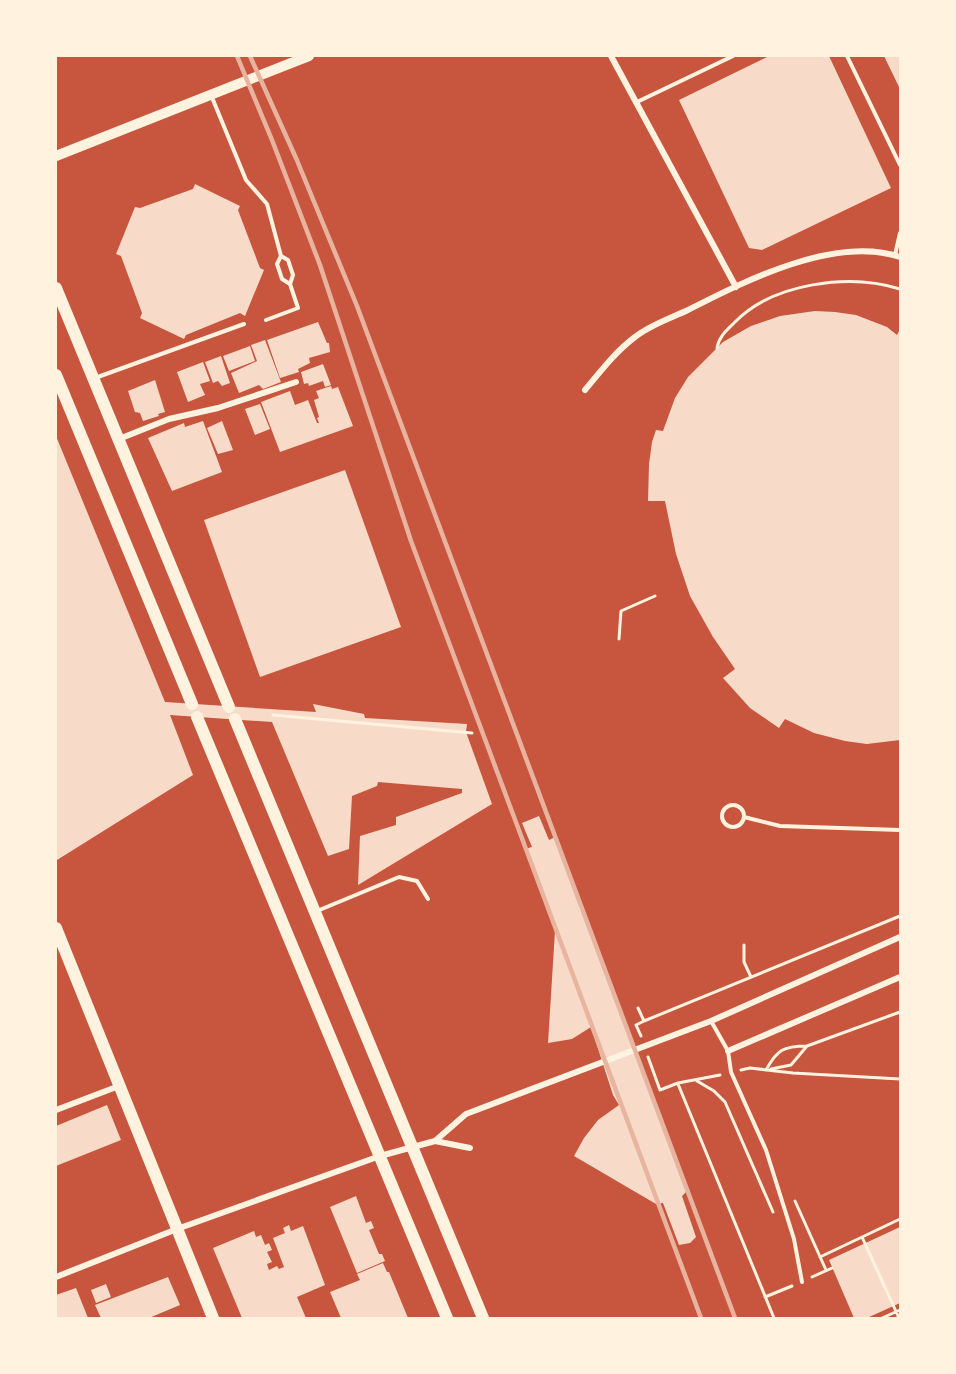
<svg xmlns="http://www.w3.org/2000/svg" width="956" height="1374" viewBox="0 0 956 1374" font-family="Signika,sans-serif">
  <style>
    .building { fill: #f7dbc8 }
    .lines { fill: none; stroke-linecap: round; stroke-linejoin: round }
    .path { stroke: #fff3e0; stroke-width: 3 }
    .service { stroke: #fff3e0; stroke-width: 4 }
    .minor { stroke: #fff3e0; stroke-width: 6 }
    .tertiary { stroke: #fff3e0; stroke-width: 10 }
    .primary { stroke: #fff3e0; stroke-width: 12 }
    .rail { stroke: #e9b49f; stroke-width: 4.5 }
  </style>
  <rect width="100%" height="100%" fill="#c8553d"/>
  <!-- building -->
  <path class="building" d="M769 56H829L891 188 762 250 749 248 679 100Z
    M884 56H900V89Z
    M195 184 240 206 238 210 260 268 264 270 245 316 240 313 186 335 184 339 140 318 142 313 121 256 116 254 135 207 140 208 193 189Z
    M815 311 835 312 856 315 887 327 897 335 900 329V740L867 744 845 741 814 733 785 719 779 728 750 708 723 678 735 669 713 637 690 596 676 554 665 501H648L649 464 652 442 656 430 663 431 675 398 688 377 723 342 751 326 780 316Z
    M318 322 327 343H329L330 352 309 358 310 363 298 369 299 372 280 378 267 340Z
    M265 340 281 382 263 389 259 385 239 393 231 373 257 361 251 345Z
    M250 346 255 361 229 371 223 356Z
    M221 356 230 383 222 386 218 381 213 383 205 362Z
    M203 362 210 381 200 384 205 395 188 402 177 372Z
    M323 364 331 385 325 387 323 381 309 386 308 383 304 384 301 372Z
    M155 380 165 412 158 414 159 416 143 421 140 413 135 412 128 391Z
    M331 386 332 389 338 387 353 426 280 452 261 402 290 391 295 405 308 400 317 423H319L317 418 319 417 314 400 319 398 316 391Z
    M260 404 270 429 255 435 245 409Z
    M203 421 222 472 172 491 148 438 184 423 185 427Z
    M222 421 233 450 218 454 207 428Z
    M56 436 165 702 316 712 313 704 364 714 365 718 467 724 466 732 492 804 358 885 360 836 396 825V817L462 793V789L378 782 377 786 352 796 349 849 328 856 272 722 170 715 193 775 57 860Z
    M345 470 401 627 260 677 204 520Z
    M539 816 549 840 555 837 687 1191 682 1196 696 1237 690 1243 679 1245 663 1203 656 1204 574 1156 584 1138 598 1120 619 1105 613 1095 591 1027 572 1039 548 1043 555 931 525 849 532 847 522 823Z
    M107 1105 121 1140 56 1166V1126Z
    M356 1196 366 1223 371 1221 374 1228 369 1230 379 1254H382L385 1261 357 1273 330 1207Z
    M289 1225 291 1231 303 1226 325 1285 297 1297 306 1318H242L213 1248 254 1231 256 1237 261 1235 265 1245 269 1243 272 1250 267 1252 272 1262 267 1264 269 1270 277 1266 279 1269 284 1267 273 1238 285 1233 283 1228Z
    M900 1227V1303L867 1318H854L829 1260Z
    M383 1263 387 1272H389L408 1318H341L330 1292 360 1280 357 1274Z
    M168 1277 180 1305 149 1318H101L95 1305Z
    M106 1284 111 1297 96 1303 91 1290Z
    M76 1288 88 1318H56V1295Z"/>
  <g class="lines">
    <!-- path -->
    <path class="path" d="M717 348C719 336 727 330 735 322 773 283 849 273 900 289
      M619 639 621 611 655 596
      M273 715 472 733
      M744 945V962L751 977
      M638 1008 644 1021 900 916
      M641 1036 636 1025 644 1021
      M648 1057 660 1090 678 1083 720 1075
      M771 1069 791 1065 807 1046 900 1012
      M741 1070 750 1068 793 1073 900 1079
      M766 1070C777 1050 783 1046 807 1046
      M697 1081 714 1091 725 1102 773 1212
      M678 1084 774 1318
      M795 1201 826 1270
      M862 1237 899 1318
      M820 1257 900 1219
      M812 1277 832 1268
      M765 1297 792 1286
      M882 1318 900 1310"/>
    <!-- service -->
    <path class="service" d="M847 56 900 165
      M211 95 246 180 267 204 281 256
      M637 102 733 56
      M895 255 900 233
      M266 320 298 308 290 284 293 275 288 260 281 256 277 264 282 279 290 284
      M95 378 244 324
      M722 816a11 11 0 1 1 22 0a11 11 0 1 1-22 0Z
      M744 817 780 826 900 830
      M317 911 399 877 417 881 428 899
      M711 1021 728 1051 731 1072 766 1150 794 1239 802 1282"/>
    <!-- minor -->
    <path class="minor" d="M611 56 736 287
      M585 390C601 371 615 352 635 337 650 325 671 318 688 310 745 281 835 235 900 257
      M119 439 169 419 218 408 296 382
      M728 1051 900 977
      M56 1110 119 1086
      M435 1141 466 1114 711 1021 900 937
      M56 1277 177 1229 380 1156 435 1141 470 1148"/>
    <!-- tertiary -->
    <path class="tertiary" d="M56 156 309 56"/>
    <!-- primary -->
    <path class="primary" d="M56 288 229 707
      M56 375 192 704
      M197 717 447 1318
      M235 719 483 1318
      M56 928 213 1318"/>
    <!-- rail -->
    <path class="rail" d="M237 56 272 140 320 265 411 541 701 1318
      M250 56 296 158 357 306 735 1318"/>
  </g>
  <!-- border -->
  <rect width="956" height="1374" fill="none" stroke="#fff3e0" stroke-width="114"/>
</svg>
